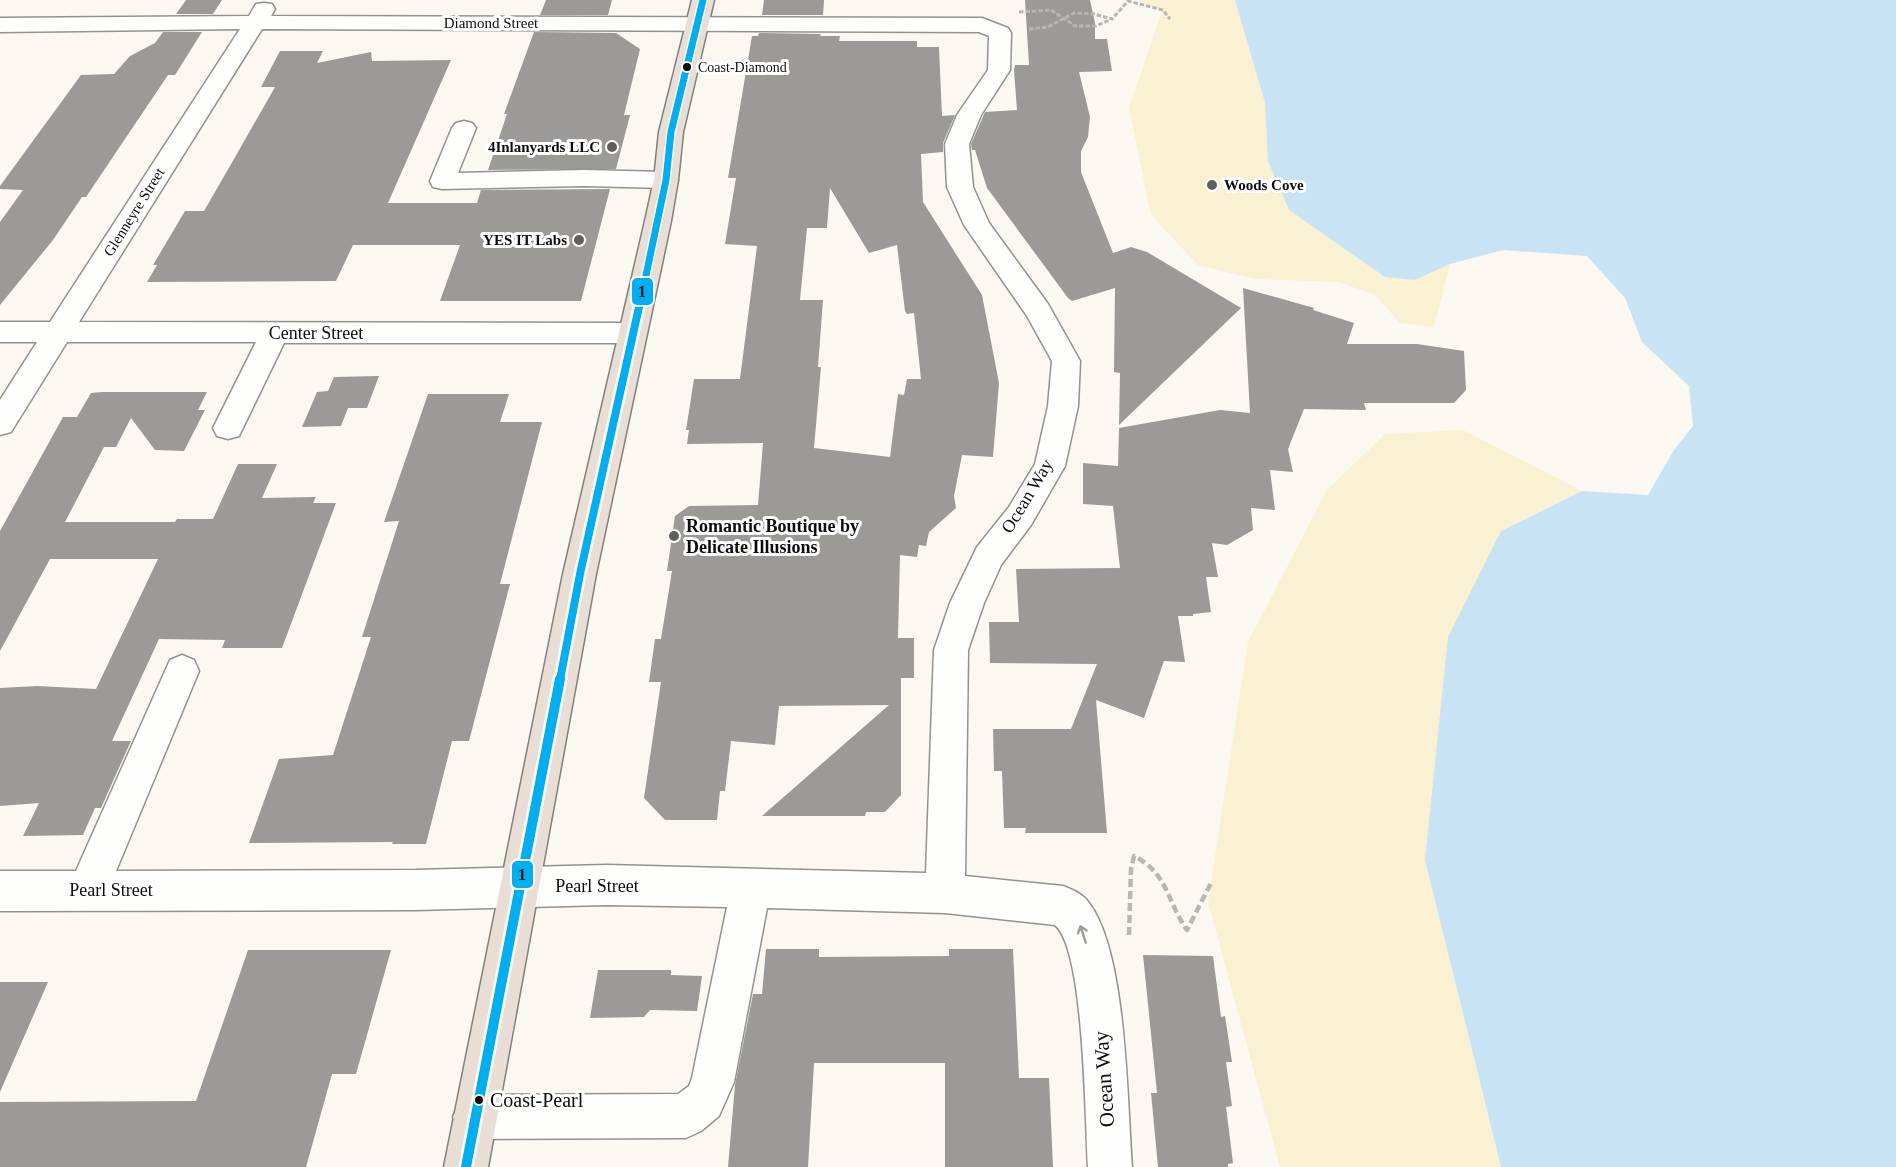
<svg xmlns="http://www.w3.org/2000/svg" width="1896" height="1167" viewBox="0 0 1896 1167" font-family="Georgia,serif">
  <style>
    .sand { fill: #f9f1d2 }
    .water { fill: #c8e3f3 }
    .building { fill: #9c9a96; fill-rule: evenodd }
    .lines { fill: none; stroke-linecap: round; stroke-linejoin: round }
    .minor-casing { stroke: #93928f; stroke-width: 3 }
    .highway-casing { stroke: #80807c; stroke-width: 3 }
    .path-far1 { stroke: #b7b7b5; stroke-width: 3; stroke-dasharray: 4.5 2; stroke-linecap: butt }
    .path { stroke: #b7b7b5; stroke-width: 4.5; stroke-dasharray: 8 4; stroke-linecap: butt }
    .minor { fill: #fefefd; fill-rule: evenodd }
    .highway { fill: #e8ded5; fill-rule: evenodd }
    .bus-1-far2-casing { stroke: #fff; stroke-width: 10 }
    .bus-1-far1-casing { stroke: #fff; stroke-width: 13 }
    .bus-1-casing { stroke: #fff; stroke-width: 15 }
    .bus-1-far2 { stroke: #00aff2; stroke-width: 7 }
    .bus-1-far1 { stroke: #00aff2; stroke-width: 8 }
    .bus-1 { stroke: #00aff2; stroke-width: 10 }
    .oneway { stroke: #9d9d9d }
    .bus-dot { fill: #0c0c0c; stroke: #fff; stroke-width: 2 }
    .poi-dot { fill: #5f5f5c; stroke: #fff; stroke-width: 2 }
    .labels { text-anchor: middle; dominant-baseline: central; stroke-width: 6; stroke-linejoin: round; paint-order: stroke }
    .far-bus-label { font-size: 14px; fill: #0c0c0c; stroke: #fff; text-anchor: start }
    .far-street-label { font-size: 15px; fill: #0c0c0c; stroke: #fff }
    .far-poi-label { font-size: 15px; font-weight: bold; fill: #0c0c0c; stroke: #fff; text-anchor: end }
    .street-label { font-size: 18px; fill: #0c0c0c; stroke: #fff }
    .poi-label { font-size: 18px; font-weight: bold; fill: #0c0c0c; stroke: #fff; text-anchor: start }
    .near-bus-label { font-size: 20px; fill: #0c0c0c; stroke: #fff; text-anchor: start }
    .near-street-label { font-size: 21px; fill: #0c0c0c; stroke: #fff }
    .line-badge { stroke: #fff; stroke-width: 2 }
    .pale-badge-label { font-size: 16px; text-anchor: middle; font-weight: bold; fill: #111 }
  </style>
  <rect width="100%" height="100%" fill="#faf8f0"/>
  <!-- sand -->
  <path class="sand" d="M1138 0H1235L1265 103 1268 161 1415 280 1450 264 1434 327 1400 323 1375 295 1339 282 1255 279 1198 265 1151 215 1129 108 1162 11Z
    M1463 430 1582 491 1501 531 1425 860 1501 1167H1280L1208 902 1248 642 1327 490 1385 434Z"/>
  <!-- water -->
  <path class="water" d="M1235 0H1896V1167H1501L1425 860 1448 637 1501 531 1582 491 1648 495 1674 450 1693 426 1689 386 1642 342 1625 298 1587 256 1503 250 1450 264 1415 280 1385 277 1289 210 1268 161 1265 103Z"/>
  <!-- building -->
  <path class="building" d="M186 0H222L213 14H176Z
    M546 0H612L608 15H540Z
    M764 0H824L823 15H762Z
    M1025 0H1090L1095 23V39H1107L1112 71 1079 72 1090 117 1088 137 1081 151V172L1113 253 1131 247 1147 252 1241 308 1119 425 1120 373 1114 372 1115 288 1072 301 1068 298 987 188 975 150H972L971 144 985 112 1017 110 1014 70 1015 65H1029Z
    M163 32H202L175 75H168L86 197H82L53 240 0 305V222L23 190 0 189V186L81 75 114 74 130 56 155 43Z
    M534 32 616 33 640 49 624 115H630L616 169 488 170 507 114H504Z
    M759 33 821 34 820 36H840L839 41H917V47H939L942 116 955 115 943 143V152L921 154 923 202 982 295 999 383 993 457 962 455 954 496 956 508 929 532 926 546 919 545 917 557 900 555 898 638H914V678H901V795L885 812H866L865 816H762L889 705 779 706 775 745 731 741 725 791H720L717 820H665L644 798 661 682H649L655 639H661L672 571H667L675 516 689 506 758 505 763 443 687 444 689 430H686L694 379H740L757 246 725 244 736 178H728L752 36H758ZM830 188 869 253 897 245 905 311 907 314 914 313 921 379H907L904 395 898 394 890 457 814 448 821 367H818L823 300H800L807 228H827Z
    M280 51H323L317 63 371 52 372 61 451 60 388 203H477L481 190 610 189 581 301H440L460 245H353L336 281 147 282 157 265H153L185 211H204L234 159 275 87H261Z
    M1243 288 1314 308 1313 310 1354 323 1347 344H1417L1464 351 1466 390 1454 403H1364L1366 410 1304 409 1288 449 1293 472 1270 470 1275 510 1251 508 1253 530 1227 545 1212 543 1218 577H1206L1211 612 1193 614V616H1178L1185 662 1164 661 1144 718 1096 700 1107 833H1025L1026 828H1004L1002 771H994L993 729H1071L1097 664 990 663 989 622H1019L1016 569 1120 568 1113 506 1083 504V463L1118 466 1119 428 1220 410 1250 413Z
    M379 376 367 408H348L341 426 302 427 317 392 328 391 334 377Z
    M102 392H207L198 410H205L184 451 155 450 131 418 116 447H104L65 522H175L177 519H213L238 464H277L262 498 316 497 313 503H336L282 648H222L225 640 159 639 112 741H131L101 808H95L83 835 23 836 39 803 0 806V688L37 686 96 689 158 559H50L0 651V531L63 417H77L91 393Z
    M428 394H509L500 422H542L500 584H510L469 741H452L426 844H392L393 842 249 843 279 759 333 755 371 637H362L399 521 384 522Z
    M766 949H819V957L949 956V949H1013L1019 1078H1049L1053 1167H945V1063H814L808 1167H728L735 1085 753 994H762Z
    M248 950H391L356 1074H332L306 1167H0V1102L196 1101Z
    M1143 955 1213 956 1221 1017 1225 1016 1232 1062H1226L1232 1106 1226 1107 1233 1163 1228 1164V1167H1158L1151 1093H1157Z
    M598 970H671V975L702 976 697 1011 650 1010 644 1017 590 1018Z
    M0 982H48L0 1092Z"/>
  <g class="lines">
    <defs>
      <path id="minor" d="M264 3 272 4 275 9 271 16 982 18 1008 28 1011 33 1010 70 981 115 969 144 973 187 989 223 1048 304 1080 361 1078 406 1065 466 1031 525 1001 565 984 603 968 650 965 876 1063 886C1073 890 1083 894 1089 903 1127 953 1127 1102 1132 1167H1088C1085 1122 1085 950 1055 925L945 913 767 908 734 1082 719 1116 701 1131 686 1138 475 1139 460 1132 453 1117 460 1102 475 1095 678 1094 689 1086 692 1078 727 907 607 905 416 910 0 911V871H76L170 660 182 655 194 660 199 671 116 871 416 870 607 865 926 873 934 650 950 603 977 547 1009 507 1035 464 1048 406 1052 361 1027 316 964 225 947 187 945 144 957 115 988 70 989 36 979 32 262 29 79 322 631 323 641 326 645 333 641 340 631 343H284L239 436 228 439 217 436 213 428 256 342H67L11 432 0 435V400L37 342H0V322H50L240 29 0 32V18L249 16 256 4Z
        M464 121 472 123 476 128 458 173 584 170 666 172 675 174 678 180 675 186 666 188 584 186 442 189 433 187 430 181 452 128 456 123Z"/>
      <path id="highway" d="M692 0H714L683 132 678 180 671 221 596 574 488 1167H444L563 574 645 221 654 180 659 132Z"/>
    </defs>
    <!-- minor casing -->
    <use href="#minor" class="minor-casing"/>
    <!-- highway casing -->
    <use href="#highway" class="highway-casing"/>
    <!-- path-far1 -->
    <path class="path-far1" d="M1019 12 1051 10 1075 26H1096L1110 20
      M1029 29 1048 27 1074 13 1094 14 1112 19 1128 1 1163 10 1170 19"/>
    <!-- path -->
    <path class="path" d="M1129 935 1131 869 1134 856C1168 873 1167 902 1187 930L1211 883"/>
    <!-- minor -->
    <use href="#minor" class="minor"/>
    <!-- highway -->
    <use href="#highway" class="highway"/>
    <defs>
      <path id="bus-1-far2" d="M641 299 666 180 671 132 703 0"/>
      <path id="bus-1-far1" d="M560 680 580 574 641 298"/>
      <path id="bus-1" d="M466 1167 560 679"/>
    </defs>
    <!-- bus-1-far2 casing -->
    <use href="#bus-1-far2" class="bus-1-far2-casing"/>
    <!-- bus-1-far1 casing -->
    <use href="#bus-1-far1" class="bus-1-far1-casing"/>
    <!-- bus-1 casing -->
    <use href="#bus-1" class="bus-1-casing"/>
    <!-- bus-1-far2 -->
    <use href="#bus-1-far2" class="bus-1-far2"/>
    <!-- bus-1-far1 -->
    <use href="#bus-1-far1" class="bus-1-far1"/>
    <!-- bus-1 -->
    <use href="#bus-1" class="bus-1"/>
  </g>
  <!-- one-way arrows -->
  <defs><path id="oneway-shaft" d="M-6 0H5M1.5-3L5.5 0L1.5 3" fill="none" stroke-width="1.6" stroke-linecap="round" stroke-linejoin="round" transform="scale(1.5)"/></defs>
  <use class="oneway" href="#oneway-shaft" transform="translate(1083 934) rotate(-108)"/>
  <!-- markers -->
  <g class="bus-dot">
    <circle cx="687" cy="67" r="5"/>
    <circle cx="479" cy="1100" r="5"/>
  </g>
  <g class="poi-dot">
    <circle cx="612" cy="147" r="6"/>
    <circle cx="1212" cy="185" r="6"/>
    <circle cx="579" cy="240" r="6"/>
    <circle cx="674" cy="536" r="6"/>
  </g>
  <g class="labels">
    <!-- far-bus labels -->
    <g class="far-bus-label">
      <text x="698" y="67">Coast-Diamond</text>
    </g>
    <!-- far-street labels -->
    <g class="far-street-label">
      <text x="491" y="23">Diamond Street</text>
      <text transform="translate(134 212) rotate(-58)">Glenneyre Street</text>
    </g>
    <!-- far-poi labels -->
    <g class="far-poi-label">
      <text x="600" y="147">4Inlanyards LLC</text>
      <text x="1224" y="185" text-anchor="start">Woods Cove</text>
      <text x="567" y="240">YES IT Labs</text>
    </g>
    <!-- street labels -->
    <g class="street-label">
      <text x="316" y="333">Center Street</text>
      <text transform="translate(1027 496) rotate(-59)">Ocean Way</text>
      <text x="597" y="886">Pearl Street</text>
      <text x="111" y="890">Pearl Street</text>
    </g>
    <!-- poi labels -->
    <g class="poi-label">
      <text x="686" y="526">Romantic Boutique by<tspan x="686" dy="21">Delicate Illusions</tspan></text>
    </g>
    <!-- near-bus labels -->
    <g class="near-bus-label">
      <text x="490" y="1100">Coast-Pearl</text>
    </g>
    <!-- near-street labels -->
    <g class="near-street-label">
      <text transform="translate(1104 1079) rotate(-94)">Ocean Way</text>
    </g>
  </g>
  <g class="line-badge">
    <rect x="631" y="277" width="23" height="29" rx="6" fill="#00aff2"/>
    <rect x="511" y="860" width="23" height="29" rx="6" fill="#00aff2"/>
  </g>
  <g class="pale-badge-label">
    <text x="642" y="297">1</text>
    <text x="522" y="880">1</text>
  </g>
</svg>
